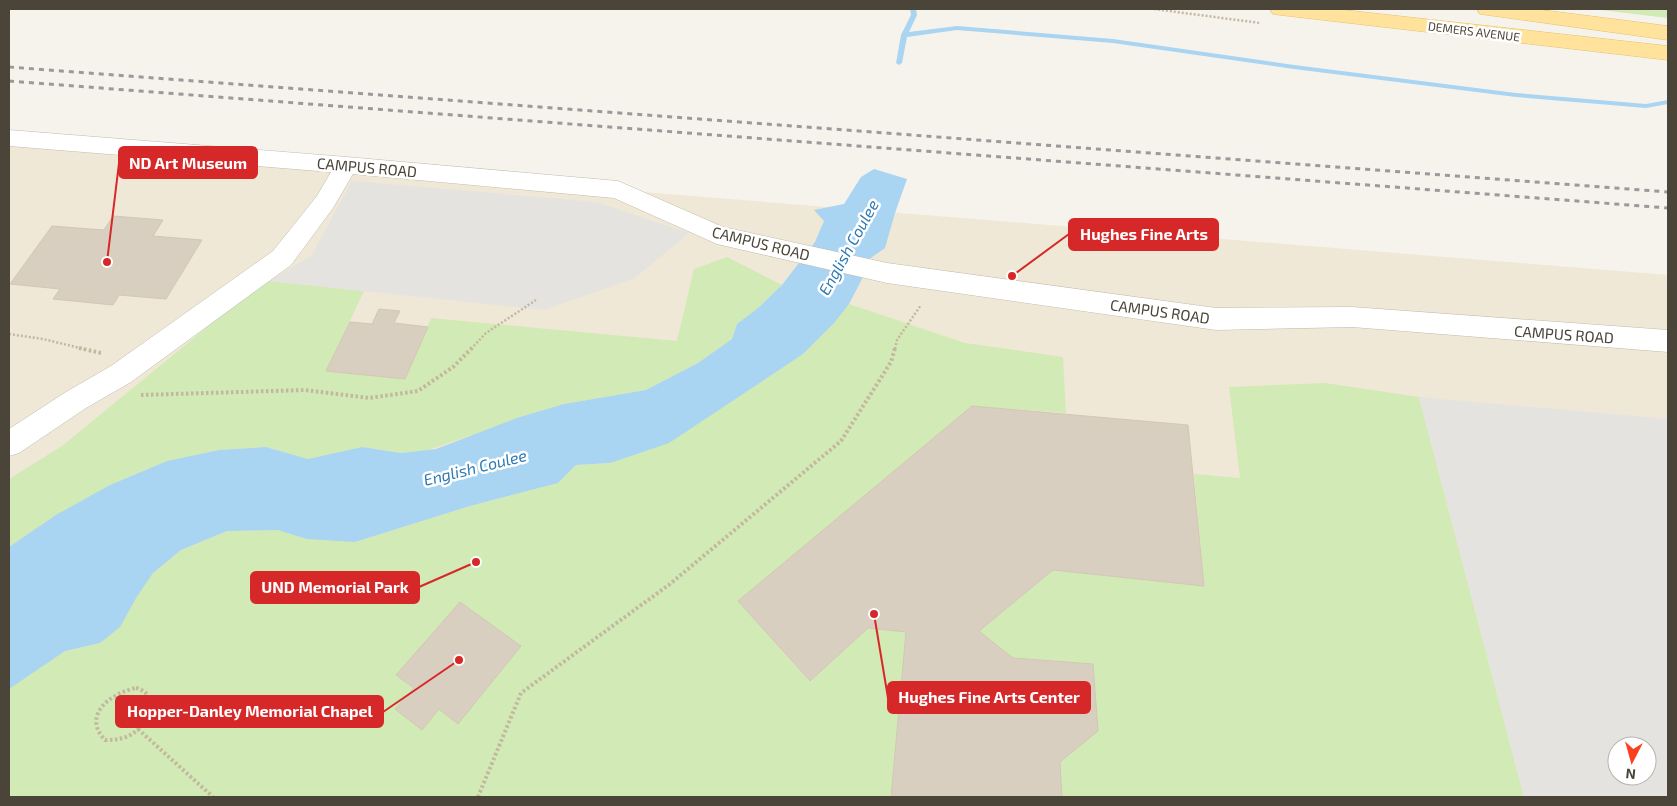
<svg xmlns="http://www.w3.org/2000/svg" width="1677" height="806" viewBox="0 0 1677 806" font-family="'Exo 2',sans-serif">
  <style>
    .education { fill: #efe8d6; fill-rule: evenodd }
    .green { fill: #d2eab5 }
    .parking { fill: #e5e3e0; fill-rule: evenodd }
    .water { fill: #a9d4f2 }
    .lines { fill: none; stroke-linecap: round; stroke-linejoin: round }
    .stream { fill: #a9d4f2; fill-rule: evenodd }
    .building { fill: #d8cfc1; stroke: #d3c7b4 }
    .minor-casing { stroke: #c2bbae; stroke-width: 1 }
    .major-casing { stroke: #e6c16a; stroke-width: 1 }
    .path-far1 { stroke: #c4b79f; stroke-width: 2.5; stroke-dasharray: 2 2; stroke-linecap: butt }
    .path { stroke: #c4b79f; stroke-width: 4; stroke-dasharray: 2.5 2.5; stroke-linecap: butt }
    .minor { fill: #fff; fill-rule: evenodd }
    .major { fill: #ffe39c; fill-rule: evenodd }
    .rail { stroke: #9a9a9a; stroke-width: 3; stroke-dasharray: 5 5; stroke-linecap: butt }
    .labels { text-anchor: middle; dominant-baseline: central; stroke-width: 5; stroke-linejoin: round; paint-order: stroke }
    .far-street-label { font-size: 12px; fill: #4b4439; stroke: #fff }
    .street-label { font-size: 15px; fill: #4b4439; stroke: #fff }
    .water-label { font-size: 16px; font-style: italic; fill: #2e7ab2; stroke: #fff }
    .leader { fill: none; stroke: #d62828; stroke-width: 2 }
    .callout-dot { fill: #d62828; stroke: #fff; stroke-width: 2 }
    .callout { fill: #d62828; stroke: #d62828; stroke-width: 2 }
    .callout-label { font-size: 16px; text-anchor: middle; font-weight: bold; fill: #fff }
  </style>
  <rect width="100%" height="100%" fill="#f6f3ec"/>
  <!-- education -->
  <path class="education" d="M9 138 618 190 1668 275V797H9ZM1617 746H1647V776H1617Z"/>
  <!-- green -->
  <path class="green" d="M1592 9H1668V18Z
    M727 257 782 285 758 308 737 324 732 339 698 363 646 390 564 404 428 450 401 453 362 447 308 459 266 447 219 450 167 461 110 485 9 547V479L62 446 211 324 269 281 364 291 326 371 405 379 431 318 677 341 694 269Z
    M849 304 965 343 1063 357 1066 413 972 406 738 601 809 681 868 628 906 632 891 797H11L9 795V693L11 686 65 651 100 643 153 573 181 550 227 531 278 530 355 542 470 506 558 483 576 465 610 463 803 354Z
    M1325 383 1419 397 1524 797H1062L1060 762 1098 731 1093 664 1013 658 979 631 1053 570 1204 586 1194 474 1240 478 1229 387Z"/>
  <!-- parking -->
  <path class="parking" d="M352 181 596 202 689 233 635 278 544 310 269 281 311 256Z
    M1419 397 1668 419V797H1524ZM1617 746H1647V776H1617Z"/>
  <!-- water -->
  <path class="water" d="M874 169 907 179 895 213 885 248 868 260 862 279 849 304 834 323 803 354 669 443 610 463 576 465 558 483 470 506 355 542 307 539 278 530 227 531 181 550 153 573 136 598 120 627 100 643 65 651 9 689V547L56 515 110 485 167 461 219 450 266 447 308 459 362 447 401 453 436 449 517 418 564 404 646 390 698 363 732 339 737 324 758 308 782 285 815 242 824 221 814 210 844 204 861 177Z"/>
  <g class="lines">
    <!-- stream -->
    <path class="stream" d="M910 9H916L917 15 909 32 957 26 1113 39 1294 65 1516 93 1646 104 1668 100V104L1646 108 1516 97 1294 69 1113 43 957 30 907 37 902 63 899 65 896 63 901 35 911 15Z"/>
  </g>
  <!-- building -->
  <path class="building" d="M113 216 163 220 153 236 202 240 166 299 119 295 113 305 53 299 60 289 10 284 52 226 104 230Z
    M379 309 400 311 394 323 428 327 405 379 326 371 350 322 372 324Z
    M972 406 1188 425 1204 586 1053 570 979 631 1013 658 1093 664 1098 731 1060 762 1062 797H891L906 632 868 628 810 681 738 601Z
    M460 602 521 646 458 724 439 709 422 730 395 709 414 688 396 675Z"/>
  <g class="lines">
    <defs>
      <path id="minor" d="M9 130 347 157 618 181 723 227 887 263 1216 308 1352 307 1668 330V352L1352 327 1216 330 887 283 717 244 614 198 353 174 333 208 291 265 131 382 86 408 19 453 9 456V429L66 392 111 366 273 251 317 196 331 172 9 146Z"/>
      <path id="major" d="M1270 9H1335L1668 46V60L1280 15 1273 14Z
        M1477 9H1534L1668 26V40L1487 15 1480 14Z"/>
    </defs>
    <!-- minor casing -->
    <use href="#minor" class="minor-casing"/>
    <!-- major casing -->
    <use href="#major" class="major-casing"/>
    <!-- path-far1 -->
    <path class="path-far1" d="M1154 9 1260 23
      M9 334 43 339 84 349
      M471 349 486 333 536 300
      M895 349 897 340 921 305"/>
    <!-- path -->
    <path class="path" d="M79 348 101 353
      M141 395 305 390 369 398 418 391 453 367 472 348
      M136 688C161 694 148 724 132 734 124 739 115 740 105 740 81 715 111 693 136 688Z
      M138 729 213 797
      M478 797 521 693 670 584 841 441 891 362 895 348"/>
    <!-- minor -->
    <use href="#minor" class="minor"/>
    <!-- major -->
    <use href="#major" class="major"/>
    <!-- rail -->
    <path class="rail" d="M9 67 1668 192
      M9 81 1668 208"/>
  </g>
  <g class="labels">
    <!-- far-street labels -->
    <g class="far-street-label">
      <text transform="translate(1474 31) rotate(7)">DEMERS AVENUE</text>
    </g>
    <!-- street labels -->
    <g class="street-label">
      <text transform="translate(367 167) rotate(5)">CAMPUS ROAD</text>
      <text transform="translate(761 243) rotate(14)">CAMPUS ROAD</text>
      <text transform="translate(1160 311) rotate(8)">CAMPUS ROAD</text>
      <text transform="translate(1564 334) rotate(4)">CAMPUS ROAD</text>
    </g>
    <!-- water labels -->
    <g class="water-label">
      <text transform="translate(848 247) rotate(-61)">English Coulee</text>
      <text transform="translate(475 467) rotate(-14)">English Coulee</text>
    </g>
  </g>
  <!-- callouts -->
  <path class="leader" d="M107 262L119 163M1012 276L1069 234M476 562L419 587M874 614L888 698M459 660L383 712"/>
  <g class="callout-dot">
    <circle cx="107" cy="262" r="5"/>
    <circle cx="1012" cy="276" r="5"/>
    <circle cx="476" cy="562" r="5"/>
    <circle cx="874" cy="614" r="5"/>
    <circle cx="459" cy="660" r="5"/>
  </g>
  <g class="callout">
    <rect x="119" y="147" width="138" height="31" rx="5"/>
    <rect x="1069" y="219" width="149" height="31" rx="5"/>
    <rect x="251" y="572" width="168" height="31" rx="5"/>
    <rect x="888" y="682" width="202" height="31" rx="5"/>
    <rect x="116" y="696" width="267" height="31" rx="5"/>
  </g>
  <g class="callout-label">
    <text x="188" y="169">ND Art Museum</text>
    <text x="1144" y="240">Hughes Fine Arts</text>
    <text x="335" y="593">UND Memorial Park</text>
    <text x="989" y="703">Hughes Fine Arts Center</text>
    <text x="250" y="717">Hopper-Danley Memorial Chapel</text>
  </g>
  <!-- border -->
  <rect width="1677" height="806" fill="none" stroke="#4b4439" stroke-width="20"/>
  <!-- north arrow -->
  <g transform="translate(1632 761) rotate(186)"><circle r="24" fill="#ffffff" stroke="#b7b4b0"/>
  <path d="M0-4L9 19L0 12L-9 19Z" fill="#fc3f1d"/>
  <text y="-8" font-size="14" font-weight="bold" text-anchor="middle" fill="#4b4439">N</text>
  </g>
</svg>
